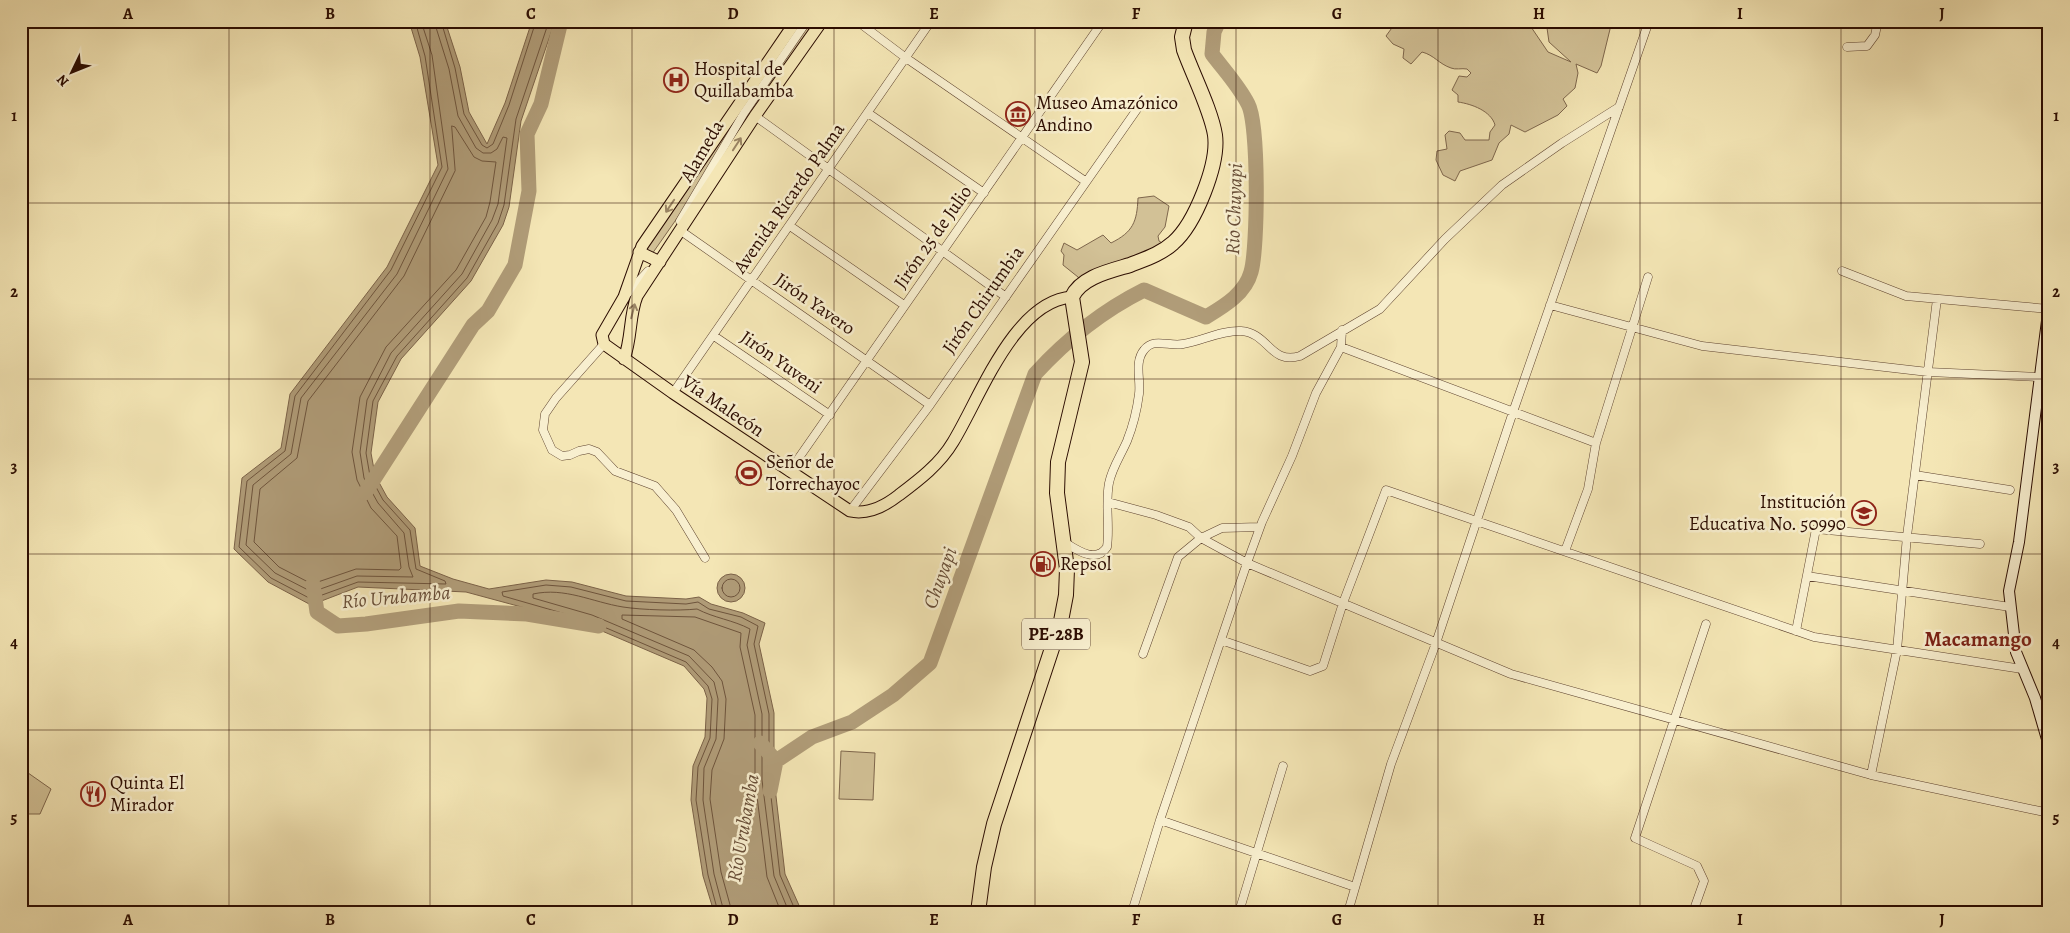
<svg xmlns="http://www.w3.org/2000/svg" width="2070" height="933" viewBox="0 0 2070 933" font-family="Alegreya,serif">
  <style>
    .green { fill: #d2c196; stroke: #7e664c }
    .water { fill: #b09c78; stroke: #7b6248 }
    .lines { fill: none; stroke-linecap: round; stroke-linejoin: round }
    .shore { stroke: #6e543c; stroke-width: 1 }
    .river { stroke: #b09c78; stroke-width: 15 }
    .street-casing { stroke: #5d422e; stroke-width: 9 }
    .secondary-casing { stroke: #2b0c01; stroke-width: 12 }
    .primary-casing { stroke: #2b0c01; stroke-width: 13 }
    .highway-casing { stroke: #2b0c01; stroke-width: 16 }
    .street { stroke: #f8efcf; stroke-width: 8 }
    .secondary { stroke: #f8efcf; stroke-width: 10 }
    .primary { stroke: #f4e6b5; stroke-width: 11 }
    .highway { stroke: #f4e6b5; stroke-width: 14 }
    .oneway { stroke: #9a8464 }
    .grid { fill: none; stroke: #2b0c01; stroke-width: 1; stroke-opacity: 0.55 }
    .labels { text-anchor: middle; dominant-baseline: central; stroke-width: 5; stroke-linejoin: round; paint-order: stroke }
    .shield { fill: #f8efcf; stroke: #68503f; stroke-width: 1 }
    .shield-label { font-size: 18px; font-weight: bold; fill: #2b0c01 }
    .poi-label { font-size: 19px; fill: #2b0c01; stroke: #f8efcf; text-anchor: start }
    .street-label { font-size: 19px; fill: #2b0c01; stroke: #f8efcf }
    .water-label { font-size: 20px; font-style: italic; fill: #674d37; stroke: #f8efcf }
    .quarter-label { font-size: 21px; font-weight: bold; fill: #7a1f14; stroke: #f8efcf }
    .neatline { fill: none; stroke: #2b0c01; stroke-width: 2 }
    .grid-label { font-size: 16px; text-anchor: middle; font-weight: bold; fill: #2b0c01 }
  </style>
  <rect width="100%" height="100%" fill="#f4e6b5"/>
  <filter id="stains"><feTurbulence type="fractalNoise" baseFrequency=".004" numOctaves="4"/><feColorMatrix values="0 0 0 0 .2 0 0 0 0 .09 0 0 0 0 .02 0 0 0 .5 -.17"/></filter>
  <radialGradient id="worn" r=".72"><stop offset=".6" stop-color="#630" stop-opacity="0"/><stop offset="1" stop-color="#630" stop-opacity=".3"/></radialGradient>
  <!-- green -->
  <path class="green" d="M798 21H815L652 254 641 248Z
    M1424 21H1527L1548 52 1571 62 1549 42 1546 21H1612L1601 66 1597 73 1576 64 1578 73 1575 88 1563 99 1567 106 1558 115 1525 132 1511 125 1509 134 1499 143 1492 160 1460 171 1455 181 1443 175 1436 160 1437 151 1447 149 1445 135 1449 131 1460 133 1465 140H1489L1490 132 1495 125C1491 111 1472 104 1458 102V95L1452 90 1459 76 1467 77 1471 73 1467 69C1462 68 1455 70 1451 68 1439 64 1434 55 1422 52L1411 64 1403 58 1404 49 1393 44 1386 36 1394 25 1422 24Z
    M1154 196 1169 206 1165 227 1158 236 1159 241 1167 246 1082 284 1078 277 1063 265 1064 255 1061 251 1064 243 1077 250 1103 235 1111 243C1133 232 1137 222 1138 198Z
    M841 751 875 753 873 800 839 799Z
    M21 768 51 789 40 814H21Z"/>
  <!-- water -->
  <path class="water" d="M409 21H445L460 67 469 112 487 144 505 103 532 21H555L521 121 509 207 503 225 471 281 401 359 378 402 371 453 375 475 387 497 415 528 420 566 453 579 489 589 546 580 572 582 626 596 686 599 699 597 711 604 743 613 765 623 759 644 774 713V779L785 874 802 912H714L703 876 691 800 693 766 705 737 707 698 704 689 684 666 588 625 466 592 358 587 311 605 268 582 234 549 242 478 281 448 290 394 387 267 438 165 420 57Z
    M747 461 760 471 762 475 757 481H749L740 484 735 477Z
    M717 588a14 14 0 1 1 28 0a14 14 0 1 1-28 0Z"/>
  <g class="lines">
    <!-- shore -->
    <path class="shore" d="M415 21 425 56 442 167 391 270 295 396 285 451 247 481 239 547 271 578 311 599 358 582 446 584 445 581 416 569 410 530 383 500 370 476 366 453 373 401 397 356 467 278 498 223 504 205 516 119 549 21
      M421 21 432 55 448 169 397 274 301 398 291 454 253 485 246 545 275 573 312 592 357 576 413 577 409 567 404 533 378 503 364 478 360 452 367 400 391 353 462 274 492 220 498 204 507 138 503 137 497 149 491 153H483L476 148 458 116 449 69 434 21
      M441 21 455 68 464 114 482 145 487 148 493 144 509 105 536 21
      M452 126 455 127 474 157 482 161 496 162 490 202 486 217 456 270 386 347 360 397 352 452 357 480 371 508 397 536 401 568 399 570 356 569 312 584 279 567 254 542 260 489 297 458 308 401 404 276 455 171Z
      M722 588a9 9 0 1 1 18 0a9 9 0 1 1-18 0Z
      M718 912 708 875 696 800 698 767 710 738 712 699 708 686 686 662 590 621 503 596 502 592 546 585 571 587 626 601 686 604 698 602 709 609 741 617 758 626 754 644 769 714V779L780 875 796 912
      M724 912 714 874 703 800 704 768 716 739 718 699 714 682 689 656 592 615 533 598V594C565 587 592 602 623 607 642 610 678 611 697 609 714 618 733 620 750 629L747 645 762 714V780L774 876 789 912
      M732 912 721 872 710 799 712 770 724 739 726 699 722 681 712 667 694 650 622 619V615L695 617 741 633 740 647 755 715V780L767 877 781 912"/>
    <!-- river -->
    <path class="river" d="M365 493 473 325 488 311 515 265 529 191 527 134 541 104 561 21
      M313 584 317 612 338 626 366 624 459 611 527 614 599 626
      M760 743 776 761 770 791
      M776 761 812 737 852 722 893 695 930 663 1035 374C1067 339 1102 311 1144 290L1206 317C1224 306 1245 294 1251 272 1258 248 1259 124 1248 104 1239 86 1224 70 1212 54L1214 32 1219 21"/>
    <defs>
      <path id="street" d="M857 21 906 58 1085 181
        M1847 47 1867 46 1875 35 1878 21
        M868 113 984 193
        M755 116 1006 297
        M680 221 744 113 807 21
        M790 226 904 305
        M681 231 930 405
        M1842 271 1906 296 2049 309
        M627 294 648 271
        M1550 305 1702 346 1928 372 2038 377
        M714 336 830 415
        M604 344 556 398 545 414 543 430 552 450 562 456 570 455 579 451 589 449 597 452 615 471 655 486 676 510 705 558
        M1341 347 1596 443
        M673 393 931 21
        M789 472 1103 21
        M1915 475 2010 490
        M1108 502 1156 515 1189 527 1201 538 1247 563 1511 674 1871 775 2049 813
        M850 511 930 405 1140 105
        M1064 542C1077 550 1096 564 1107 547 1110 526 1105 504 1109 483 1112 468 1121 455 1127 441 1133 426 1137 410 1139 394 1141 380 1134 362 1144 350 1154 337 1169 347 1183 344 1202 341 1221 330 1241 331 1269 333 1270 365 1300 356L1380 309 1445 239 1502 185 1562 143 1619 107
        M1565 551 1588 489 1596 443 1648 277
        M1807 576 2010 607
        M1796 631 1816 529 1980 544
        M1221 640 1310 671 1323 666 1343 603 1386 490 1814 637 2022 669
        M1143 654 1178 557 1201 538 1222 528 1260 527
        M1871 775 1897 650 1907 536 1937 299
        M1160 820 1355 887
        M1132 912 1160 820 1247 563 1262 522 1292 456 1316 393 1341 347 1342 330
        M1239 912 1283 766
        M1348 912 1391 764 1436 643 1513 412 1649 21
        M1693 912 1704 881 1697 866 1635 838 1706 624"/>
      <path id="secondary" d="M2049 305 2019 542 2009 591 2016 652 2035 698 2049 746"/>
      <path id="primary" d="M796 21 642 246 624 297 602 335 604 344 673 393 850 511C868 515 885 506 899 495 919 480 940 464 953 442 980 398 1014 301 1072 297
        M639 252 660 262
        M624 359C632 338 629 316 637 296L755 116 822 21"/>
      <path id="highway" d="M978 912 984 867 994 824 1061 621 1066 595 1067 569 1057 493 1058 462 1082 362 1072 297C1081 277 1110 271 1130 265 1145 259 1161 254 1173 243 1195 224 1219 164 1215 135 1211 110 1193 75 1184 50L1182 37 1186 21"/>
    </defs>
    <!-- street casing -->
    <use href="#street" class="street-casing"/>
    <!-- secondary casing -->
    <use href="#secondary" class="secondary-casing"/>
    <!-- primary casing -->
    <use href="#primary" class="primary-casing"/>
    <!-- highway casing -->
    <use href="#highway" class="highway-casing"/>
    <!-- street -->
    <use href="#street" class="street"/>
    <!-- secondary -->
    <use href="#secondary" class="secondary"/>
    <!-- primary -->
    <use href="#primary" class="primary"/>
    <!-- highway -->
    <use href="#highway" class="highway"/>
  </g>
  <!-- one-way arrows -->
  <defs><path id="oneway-shaft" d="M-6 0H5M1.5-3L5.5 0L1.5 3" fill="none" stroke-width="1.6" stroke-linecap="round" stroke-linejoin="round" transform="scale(1.25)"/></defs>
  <g class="oneway">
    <use href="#oneway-shaft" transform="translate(737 144) rotate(-57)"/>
    <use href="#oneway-shaft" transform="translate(670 206) rotate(124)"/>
    <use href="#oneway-shaft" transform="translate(633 311) rotate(-76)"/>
  </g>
  <!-- grid -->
  <path class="grid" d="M229 21V912M430 21V912M632 21V912M834 21V912M1035 21V912M1236 21V912M1438 21V912M1640 21V912M1841 21V912M21 203H2049M21 379H2049M21 554H2049M21 730H2049"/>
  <!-- icons -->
  <defs>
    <symbol id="hospital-ring" viewBox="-11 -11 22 22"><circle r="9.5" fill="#f8efcf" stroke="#8f2418" stroke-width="1.5"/><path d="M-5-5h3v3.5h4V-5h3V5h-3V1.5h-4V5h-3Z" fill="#8f2418"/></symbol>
    <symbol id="museum-ring" viewBox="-11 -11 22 22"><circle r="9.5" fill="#f8efcf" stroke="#8f2418" stroke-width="1.5"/><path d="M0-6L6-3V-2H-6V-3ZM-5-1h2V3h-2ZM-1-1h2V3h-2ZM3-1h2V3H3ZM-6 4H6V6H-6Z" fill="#8f2418"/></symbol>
    <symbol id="stadium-ring" viewBox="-11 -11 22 22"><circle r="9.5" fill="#f8efcf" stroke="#8f2418" stroke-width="1.5"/><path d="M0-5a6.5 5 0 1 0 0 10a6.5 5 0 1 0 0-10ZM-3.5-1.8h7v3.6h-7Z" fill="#8f2418"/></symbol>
    <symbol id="school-ring" viewBox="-11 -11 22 22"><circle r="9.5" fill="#f8efcf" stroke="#8f2418" stroke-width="1.5"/><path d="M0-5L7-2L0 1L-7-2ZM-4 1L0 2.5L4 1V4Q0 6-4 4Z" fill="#8f2418"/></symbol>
    <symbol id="fuel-ring" viewBox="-11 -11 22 22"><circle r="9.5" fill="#f8efcf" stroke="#8f2418" stroke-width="1.5"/><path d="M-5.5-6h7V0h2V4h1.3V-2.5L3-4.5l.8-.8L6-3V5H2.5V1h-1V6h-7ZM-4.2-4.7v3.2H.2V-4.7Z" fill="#8f2418"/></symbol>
    <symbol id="restaurant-ring" viewBox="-11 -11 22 22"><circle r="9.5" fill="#f8efcf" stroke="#8f2418" stroke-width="1.5"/><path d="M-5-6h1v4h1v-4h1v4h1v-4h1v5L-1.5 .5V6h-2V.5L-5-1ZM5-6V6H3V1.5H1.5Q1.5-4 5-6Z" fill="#8f2418"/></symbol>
  </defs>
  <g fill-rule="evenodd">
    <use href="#hospital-ring" x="662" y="66" width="28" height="28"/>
    <use href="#museum-ring" x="1004" y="100" width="28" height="28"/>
    <use href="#stadium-ring" x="735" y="459" width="28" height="28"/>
    <use href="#school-ring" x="1850" y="499" width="28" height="28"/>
    <use href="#fuel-ring" x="1029" y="550" width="28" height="28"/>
    <use href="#restaurant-ring" x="79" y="780" width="28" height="28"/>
  </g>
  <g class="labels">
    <!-- shield labels -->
    <rect class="shield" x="1022" y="618.5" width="68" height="31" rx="4"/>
    <g class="shield-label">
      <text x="1056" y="634">PE-28B</text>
    </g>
    <!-- poi labels -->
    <g class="poi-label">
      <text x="694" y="69">Hospital de<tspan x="694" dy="22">Quillabamba</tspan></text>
      <text x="1036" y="103">Museo Amazónico<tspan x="1036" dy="22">Andino</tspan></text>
      <text x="766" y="462">Señor de<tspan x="766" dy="22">Torrechayoc</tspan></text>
      <text x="1846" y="502" text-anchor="end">Institución<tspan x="1846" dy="22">Educativa No. 50990</tspan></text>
      <text x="1060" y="564">Repsol</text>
      <text x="110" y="783">Quinta El<tspan x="110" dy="22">Mirador</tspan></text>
    </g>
    <!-- street labels -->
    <g class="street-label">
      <text transform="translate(702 151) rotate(-60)">Alameda</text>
      <text transform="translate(789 198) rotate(-55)">Avenida Ricardo Palma</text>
      <text transform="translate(933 237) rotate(-55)">Jirón 25 de Julio</text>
      <text transform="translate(983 300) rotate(-55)">Jirón Chirumbia</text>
      <text transform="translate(815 304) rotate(35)">Jirón Yavero</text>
      <text transform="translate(781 362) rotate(35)">Jirón Yuveni</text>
      <text transform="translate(723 406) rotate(34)">Vía Malecón</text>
    </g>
    <!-- water labels -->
    <g class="water-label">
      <text transform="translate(1234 209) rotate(-88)">Rio Chuyapi</text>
      <text transform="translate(940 578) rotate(-70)">Chuyapi</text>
      <text transform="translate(396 597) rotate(-5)">Río Urubamba</text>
      <text transform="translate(743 828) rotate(-80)">Río Urubamba</text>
    </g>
    <!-- quarter labels -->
    <g class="quarter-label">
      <text x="1978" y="639">Macamango</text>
    </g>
  </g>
  <!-- margin -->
  <rect width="2070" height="933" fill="none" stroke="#f4e6b5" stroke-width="55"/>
  <!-- north arrow -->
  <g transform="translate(72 72) rotate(227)" stroke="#f8efcf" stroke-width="4" paint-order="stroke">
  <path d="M0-4L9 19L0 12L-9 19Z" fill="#2b0c01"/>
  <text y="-8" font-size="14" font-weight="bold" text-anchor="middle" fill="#2b0c01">N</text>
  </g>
  <rect x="28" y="28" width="2014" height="878" class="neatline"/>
  <g class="grid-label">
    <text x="128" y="19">A</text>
    <text x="330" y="19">B</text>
    <text x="531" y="19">C</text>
    <text x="733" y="19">D</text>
    <text x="934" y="19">E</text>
    <text x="1136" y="19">F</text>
    <text x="1337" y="19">G</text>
    <text x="1539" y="19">H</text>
    <text x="1740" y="19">I</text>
    <text x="1942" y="19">J</text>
    <text x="14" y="121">1</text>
    <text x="2056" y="121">1</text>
    <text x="14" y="297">2</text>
    <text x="2056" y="297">2</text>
    <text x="14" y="472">3</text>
    <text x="2056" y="472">3</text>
    <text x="14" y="648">4</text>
    <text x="2056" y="648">4</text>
    <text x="14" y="823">5</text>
    <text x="2056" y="823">5</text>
    <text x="128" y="925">A</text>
    <text x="330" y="925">B</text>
    <text x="531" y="925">C</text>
    <text x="733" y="925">D</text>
    <text x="934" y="925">E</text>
    <text x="1136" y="925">F</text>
    <text x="1337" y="925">G</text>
    <text x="1539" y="925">H</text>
    <text x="1740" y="925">I</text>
    <text x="1942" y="925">J</text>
  </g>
  <rect width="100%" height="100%" filter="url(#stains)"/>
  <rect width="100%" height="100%" fill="url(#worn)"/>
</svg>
